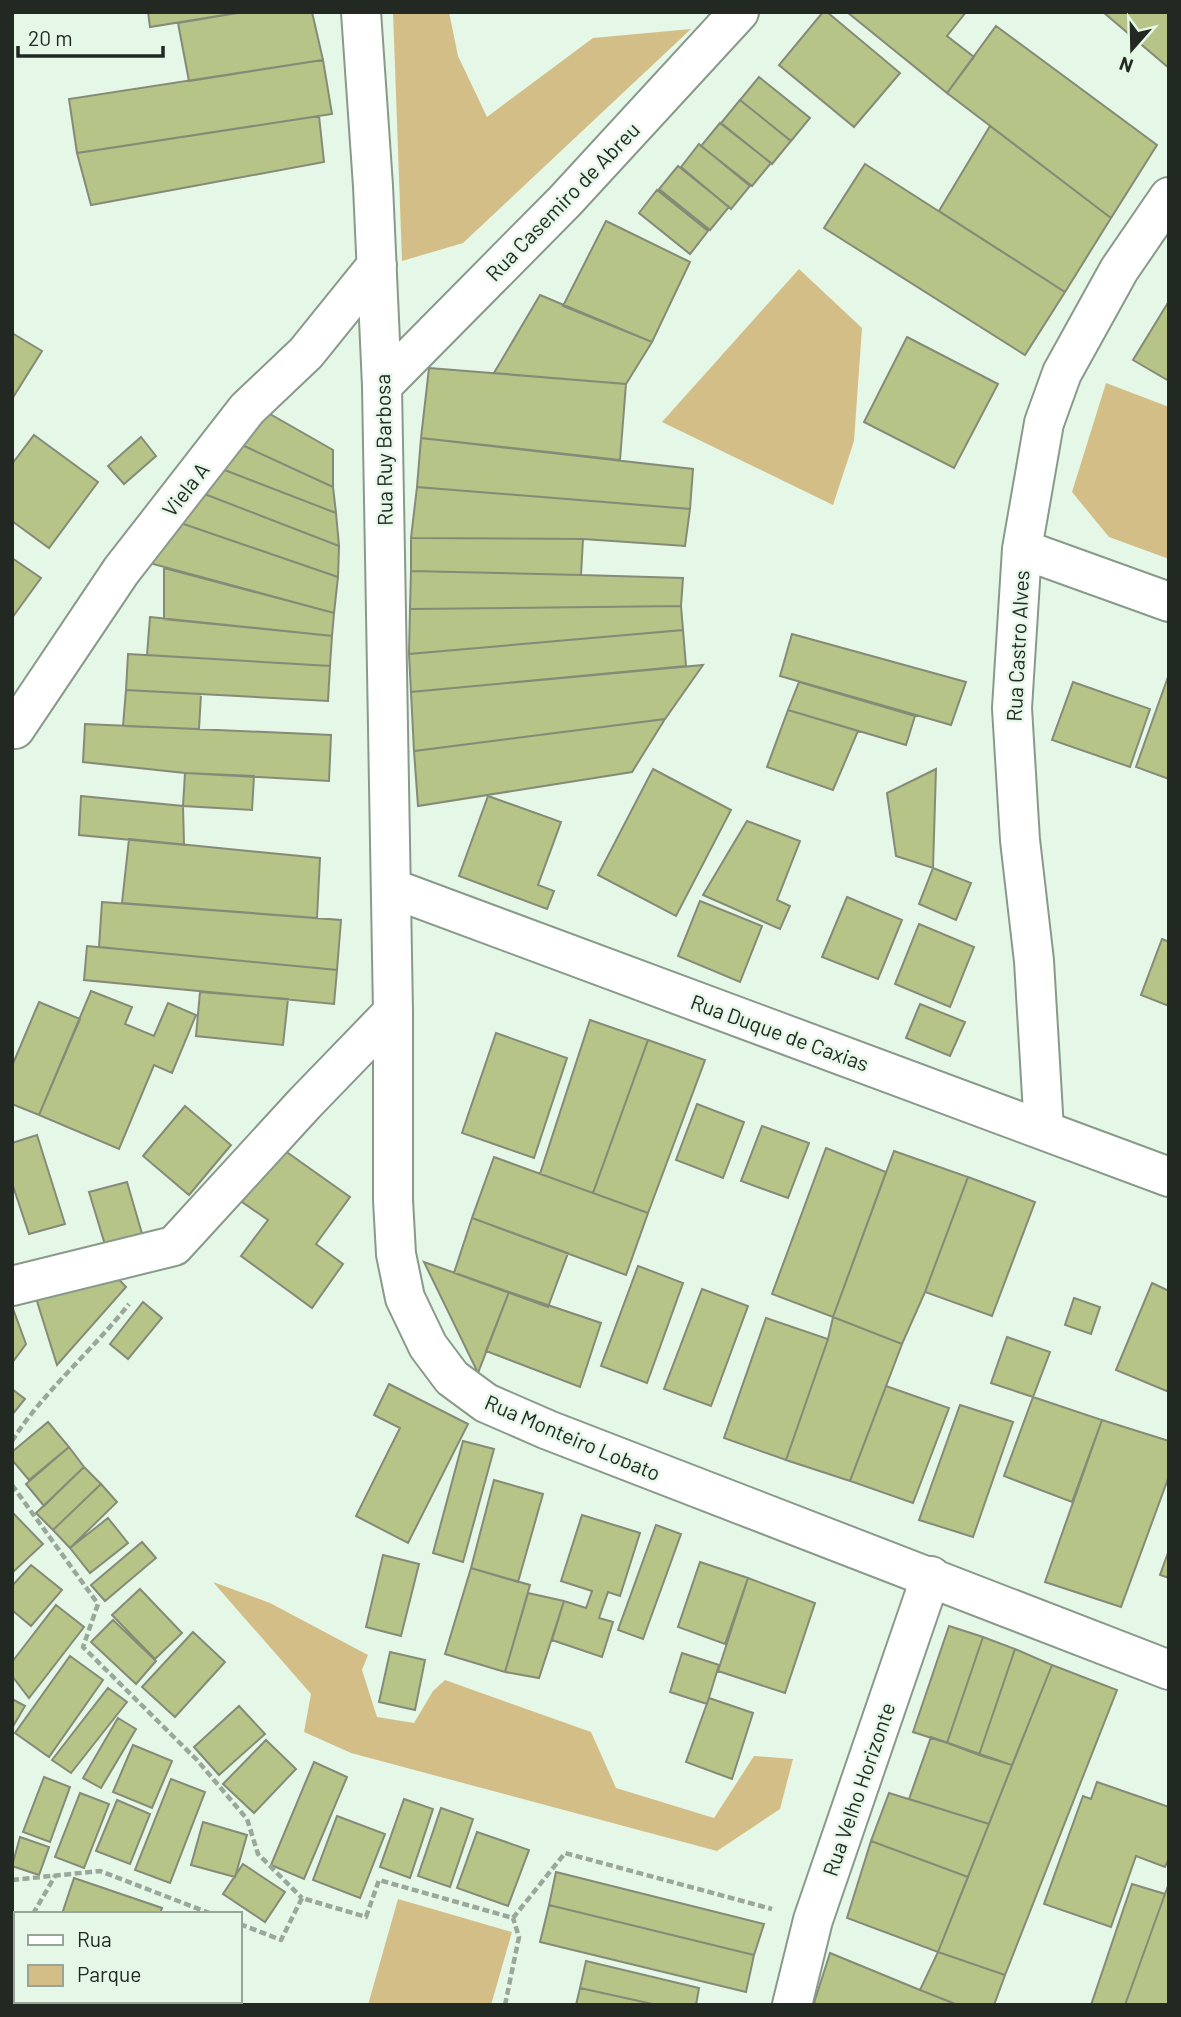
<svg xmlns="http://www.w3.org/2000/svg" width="1181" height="2017" viewBox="0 0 1181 2017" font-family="Barlow,sans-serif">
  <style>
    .green { fill: #d4be87 }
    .building { fill: #b6c488; stroke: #858b77; stroke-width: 2 }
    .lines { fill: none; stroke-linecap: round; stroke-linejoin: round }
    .minor-casing { stroke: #899a8b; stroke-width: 42 }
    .path { stroke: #9aa79b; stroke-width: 4.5; stroke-dasharray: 7 3.5; stroke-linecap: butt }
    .minor { stroke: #fff; stroke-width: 38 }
    .labels { text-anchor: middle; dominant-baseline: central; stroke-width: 5; stroke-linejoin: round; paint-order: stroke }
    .street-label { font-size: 21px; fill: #222923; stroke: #e5f7e7 }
  </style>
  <rect width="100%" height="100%" fill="#e5f7e7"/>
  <!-- green -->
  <path class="green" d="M393 12H449L458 56 487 117 593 38 691 29 463 243 402 261Z
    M799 269 862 328 854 441 833 505 662 422Z
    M1106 383 1169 407V559L1109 537 1072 492Z
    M213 1582 270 1603 368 1655 362 1670 377 1717 414 1723 433 1691 445 1680 591 1732 616 1788 714 1818 754 1756 793 1759 780 1809 717 1851 351 1753 304 1732 311 1694Z
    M398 1899 512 1932 491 2005H368Z"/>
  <!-- building -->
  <path class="building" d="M148 12H243L150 27Z
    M243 12H312L323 60 189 81 178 23Z
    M823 12H827L900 73 854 127 779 65Z
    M847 12H966L947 36 974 57 947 93Z
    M1103 12H1169V68Z
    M996 26 1157 145 1111 218 947 93Z
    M323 60 332 114 77 153 69 99Z
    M759 77 810 118 791 141 740 100Z
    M740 100 791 141 772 164 721 123Z
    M319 116 324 162 91 205 77 153Z
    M720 123 771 163 752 186 701 146Z
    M990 126 1111 218 1065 292 939 211Z
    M699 144 750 186 731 209 681 167Z
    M865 164 1065 292 1025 355 824 228Z
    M678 166 729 207 710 230 659 189Z
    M657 190 708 231 690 254 639 213Z
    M606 221 690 262 652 342 563 306Z
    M540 295 652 342 626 384 494 373Z
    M1169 301V381L1133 360Z
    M12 333 42 351 12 399Z
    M907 337 998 384 954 468 864 422Z
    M429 368 626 384 620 460 421 438Z
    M256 406 333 450V487L229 439Z
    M34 435 98 482 49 548 12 521V464Z
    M141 437 156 456 124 484 108 466Z
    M421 438 693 469 690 509 417 487Z
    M229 439 333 487 336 513 209 464Z
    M209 464 336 513 339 546 189 488Z
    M417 487 690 509 685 546 583 539 411 538Z
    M189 488 339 546 338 577 169 519Z
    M169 519 338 577 334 613 142 561Z
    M411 538 583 539 581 575 411 571Z
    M12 558 41 578 12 618Z
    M164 568 334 613 332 636 164 619Z
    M411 571 581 575 683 578 681 606 410 609Z
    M681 606 683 630 409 654 410 609Z
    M150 617 332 636 330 666 147 655Z
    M683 630 686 666 411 692 409 654Z
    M792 634 966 682 951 725 780 676Z
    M128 654 330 666 328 701 126 690Z
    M703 665 665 719 414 751 411 692Z
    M1169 674V779L1136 767Z
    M799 682 915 716 906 745 788 710Z
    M1073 682 1150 709 1130 767 1052 740Z
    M126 690 201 694 199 729 123 726Z
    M788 710 858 731 833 790 767 767Z
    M665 719 632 772 418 806 414 751Z
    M85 724 331 735 329 781 185 773 83 762Z
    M653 769 731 810 676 916 598 875Z
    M936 769 933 868 896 856 887 793Z
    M185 773 254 776 252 810 183 806Z
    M81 796 183 806 184 845 79 835Z
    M488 796 561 822 538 885 554 891 547 909 459 876Z
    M747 821 800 841 777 900 790 906 780 929 703 895Z
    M129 839 320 858 317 918 122 903Z
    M933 868 971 883 956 920 919 904Z
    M847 897 902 920 878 979 822 957Z
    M700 901 762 926 740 982 678 956Z
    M102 902 341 920 337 970 99 947Z
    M919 924 974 947 950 1007 895 984Z
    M1162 939 1169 942V1006L1141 995Z
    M87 946 337 970 334 1004 84 980Z
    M91 991 132 1007 125 1024 154 1036 168 1003 196 1015 172 1073 154 1065 119 1149 39 1115Z
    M200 992 288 999 283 1045 196 1036Z
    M39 1002 80 1019 39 1115 12 1104V1066Z
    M920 1004 965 1022 950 1056 906 1038Z
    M590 1020 648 1040 593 1193 540 1174Z
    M496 1033 567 1058 534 1158 462 1133Z
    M648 1040 705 1060 648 1213 593 1193Z
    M697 1104 744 1122 723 1178 676 1160Z
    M185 1106 231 1145 189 1195 143 1156Z
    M762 1126 809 1143 788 1198 741 1181Z
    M37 1135 65 1224 29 1234 12 1183V1143Z
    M281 1148 350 1197 316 1244 343 1264 312 1308 241 1256 268 1220 242 1202Z
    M826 1148 886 1172 833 1317 772 1294Z
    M894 1151 968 1177 925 1292 902 1344 833 1317Z
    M494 1157 648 1213 626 1275 472 1218Z
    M968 1177 1035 1202 992 1316 925 1292Z
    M127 1182 143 1237 106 1248 89 1192Z
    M472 1218 568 1253 548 1307 454 1273Z
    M424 1262 509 1292 478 1373Z
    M638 1266 683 1283 647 1383 601 1366Z
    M112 1272 126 1287 57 1365 35 1295Z
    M1152 1283 1169 1291V1392L1116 1370Z
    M702 1289 748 1306 711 1406 664 1389Z
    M509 1292 601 1323 580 1387 486 1351Z
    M1074 1298 1100 1307 1091 1334 1065 1325Z
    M143 1302 162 1318 128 1359 110 1344Z
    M12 1306 26 1344 12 1363Z
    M833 1317 902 1344 850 1481 786 1460 828 1339Z
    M766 1318 828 1339 786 1460 724 1438Z
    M1007 1337 1050 1352 1033 1397 991 1383Z
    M389 1384 468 1424 408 1543 356 1516 400 1428 374 1415Z
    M886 1386 949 1408 913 1503 850 1481Z
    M12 1389 25 1399 12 1415Z
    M1033 1397 1102 1420 1072 1502 1004 1476Z
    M960 1405 1013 1422 973 1537 919 1520Z
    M1102 1420 1169 1441V1476L1121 1607 1045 1582Z
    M48 1422 69 1447 29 1480 12 1460V1452Z
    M463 1441 494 1449 463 1562 433 1553Z
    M69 1447 84 1467 44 1506 26 1484Z
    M84 1467 101 1484 53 1530 36 1513Z
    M494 1480 543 1494 518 1582 471 1568Z
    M101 1484 117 1502 70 1548 53 1530Z
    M12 1512 43 1544 12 1573Z
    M582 1515 640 1533 620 1596 608 1592 599 1618 613 1622 602 1657 552 1640 564 1601 586 1608 592 1591 561 1581Z
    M108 1518 128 1543 90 1573 70 1548Z
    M656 1525 681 1534 643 1639 618 1630Z
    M142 1542 156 1558 105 1601 91 1585Z
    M1169 1550V1578L1160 1575Z
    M383 1555 419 1564 401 1636 366 1627Z
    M700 1562 748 1578 725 1644 678 1627Z
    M31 1565 62 1590 31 1626 12 1610V1586Z
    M471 1568 530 1585 505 1672 445 1654Z
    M748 1578 815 1603 785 1693 718 1671Z
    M140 1589 182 1633 155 1659 112 1615Z
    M528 1593 564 1601 539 1678 505 1672Z
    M56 1605 84 1627 29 1698 12 1676V1662Z
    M113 1620 156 1661 136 1684 91 1642Z
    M949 1626 983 1637 947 1743 913 1732Z
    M193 1632 225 1662 175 1717 142 1687Z
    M983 1637 1015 1649 979 1755 947 1743Z
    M1015 1649 1052 1665 1012 1765 979 1755Z
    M390 1652 425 1660 415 1710 379 1702Z
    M682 1653 719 1665 707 1704 670 1692Z
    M70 1656 103 1680 49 1757 15 1733Z
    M1052 1665 1117 1690 1005 1975 938 1952Z
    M108 1688 127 1702 71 1773 52 1760Z
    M709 1698 753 1713 732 1779 686 1762Z
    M12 1699 25 1706 12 1728Z
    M239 1706 265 1734 219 1775 194 1747Z
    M118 1718 136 1729 101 1788 83 1778Z
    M931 1737 1012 1765 989 1824 909 1799Z
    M266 1740 296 1769 254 1813 223 1784Z
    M133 1745 172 1761 152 1808 113 1792Z
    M314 1762 347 1777 304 1879 271 1865Z
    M44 1777 70 1787 50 1842 23 1832Z
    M171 1779 205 1792 170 1883 135 1870Z
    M1097 1782 1169 1807V1858L1165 1867 1136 1856 1111 1927 1044 1904 1083 1796 1091 1799Z
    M80 1793 109 1804 84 1868 55 1857Z
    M889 1793 989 1824 968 1877 871 1841Z
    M404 1799 433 1809 410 1878 380 1867Z
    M117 1800 150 1814 130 1864 96 1851Z
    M441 1808 473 1819 450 1887 418 1876Z
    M337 1816 385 1834 360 1898 313 1880Z
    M203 1822 247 1835 235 1877 191 1865Z
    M477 1832 529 1850 508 1906 457 1888Z
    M20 1837 49 1847 39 1875 12 1866Z
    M871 1841 968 1877 938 1952 847 1918Z
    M243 1864 285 1892 265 1922 223 1894Z
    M556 1872 764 1924 754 1955 549 1905Z
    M74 1878 162 1908 160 1914H62Z
    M1169 1883V2005H1125L1165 1894Z
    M1132 1884 1165 1894 1125 2005H1091Z
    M549 1905 754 1955 746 1992 540 1942Z
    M938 1952 1005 1975 994 2005H958L920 1990Z
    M830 1953 920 1990 958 2005H818L814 2003Z
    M586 1961 699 1988 696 2005H657L580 1988Z
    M14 1987 16 2001H39L45 2005H12Z
    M580 1988 657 2005H576Z
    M74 2001H143L142 2005H82Z
    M157 2001H224L222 2005H159L156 2004Z"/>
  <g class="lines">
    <defs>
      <path id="minor" d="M361 12 373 186 382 386 393 1012V1200L396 1254 405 1298 428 1346 452 1378 486 1403 548 1430 1169 1670
        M382 386 565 201 739 12
        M1022 549 1169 602
        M15 729 121 571 247 409 306 353 377 265
        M391 888 1169 1177
        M1044 1130 1034 961 1020 840 1012 708 1022 549 1044 423 1062 373 1119 270 1169 197
        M12 1286 174 1246 305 1103 393 1012
        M792 2005 813 1920 931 1576"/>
    </defs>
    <!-- minor casing -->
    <use href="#minor" class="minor-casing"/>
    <!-- path -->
    <path class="path" d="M12 1441C43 1392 92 1351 129 1304
      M12 1485 98 1604 83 1647 197 1760 247 1819 258 1854 302 1898
      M12 1880 100 1871 212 1914
      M33 1914 55 1876
      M240 1924 281 1940 302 1898 366 1917 379 1880 513 1918 565 1853 772 1909
      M12 1950 16 1944
      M505 2005 519 1937 513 1918"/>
    <!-- minor -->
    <use href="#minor" class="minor"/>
  </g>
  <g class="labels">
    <!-- street labels -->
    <g class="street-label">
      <text transform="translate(562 201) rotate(-46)">Rua Casemiro de Abreu</text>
      <text transform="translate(383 450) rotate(-91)">Rua Ruy Barbosa</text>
      <text transform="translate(185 489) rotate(-52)">Viela A</text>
      <text transform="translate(1017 646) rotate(-87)">Rua Castro Alves</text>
      <text transform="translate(780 1032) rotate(20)">Rua Duque de Caxias</text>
      <text transform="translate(573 1437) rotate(23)">Rua Monteiro Lobato</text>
      <text transform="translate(858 1789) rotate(-71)">Rua Velho Horizonte</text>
    </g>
  </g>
  <!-- border -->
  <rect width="1181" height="2017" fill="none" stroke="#222923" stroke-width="28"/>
  <!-- legend -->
  <rect x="14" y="1912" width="228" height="91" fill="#e5f7e7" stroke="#97a599" stroke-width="2"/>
  <rect x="28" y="1935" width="35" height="10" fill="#ffffff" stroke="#97a599" stroke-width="2"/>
  <text x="77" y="1947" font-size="21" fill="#222923">Rua</text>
  <rect x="28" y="1965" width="35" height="21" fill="#d4be87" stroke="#97a599" stroke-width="2"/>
  <text x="77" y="1982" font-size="21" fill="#222923">Parque</text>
  <!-- north arrow -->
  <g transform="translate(1132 49) rotate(200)" stroke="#e5f7e7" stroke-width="5" paint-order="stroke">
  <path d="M0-5L12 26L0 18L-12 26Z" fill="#222923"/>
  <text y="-10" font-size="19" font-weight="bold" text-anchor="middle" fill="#222923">N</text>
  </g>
  <!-- scale -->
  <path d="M18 46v10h145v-10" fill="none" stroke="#222923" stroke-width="3.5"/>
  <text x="28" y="46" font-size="21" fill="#222923" stroke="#e5f7e7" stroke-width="5" paint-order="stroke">20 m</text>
</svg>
